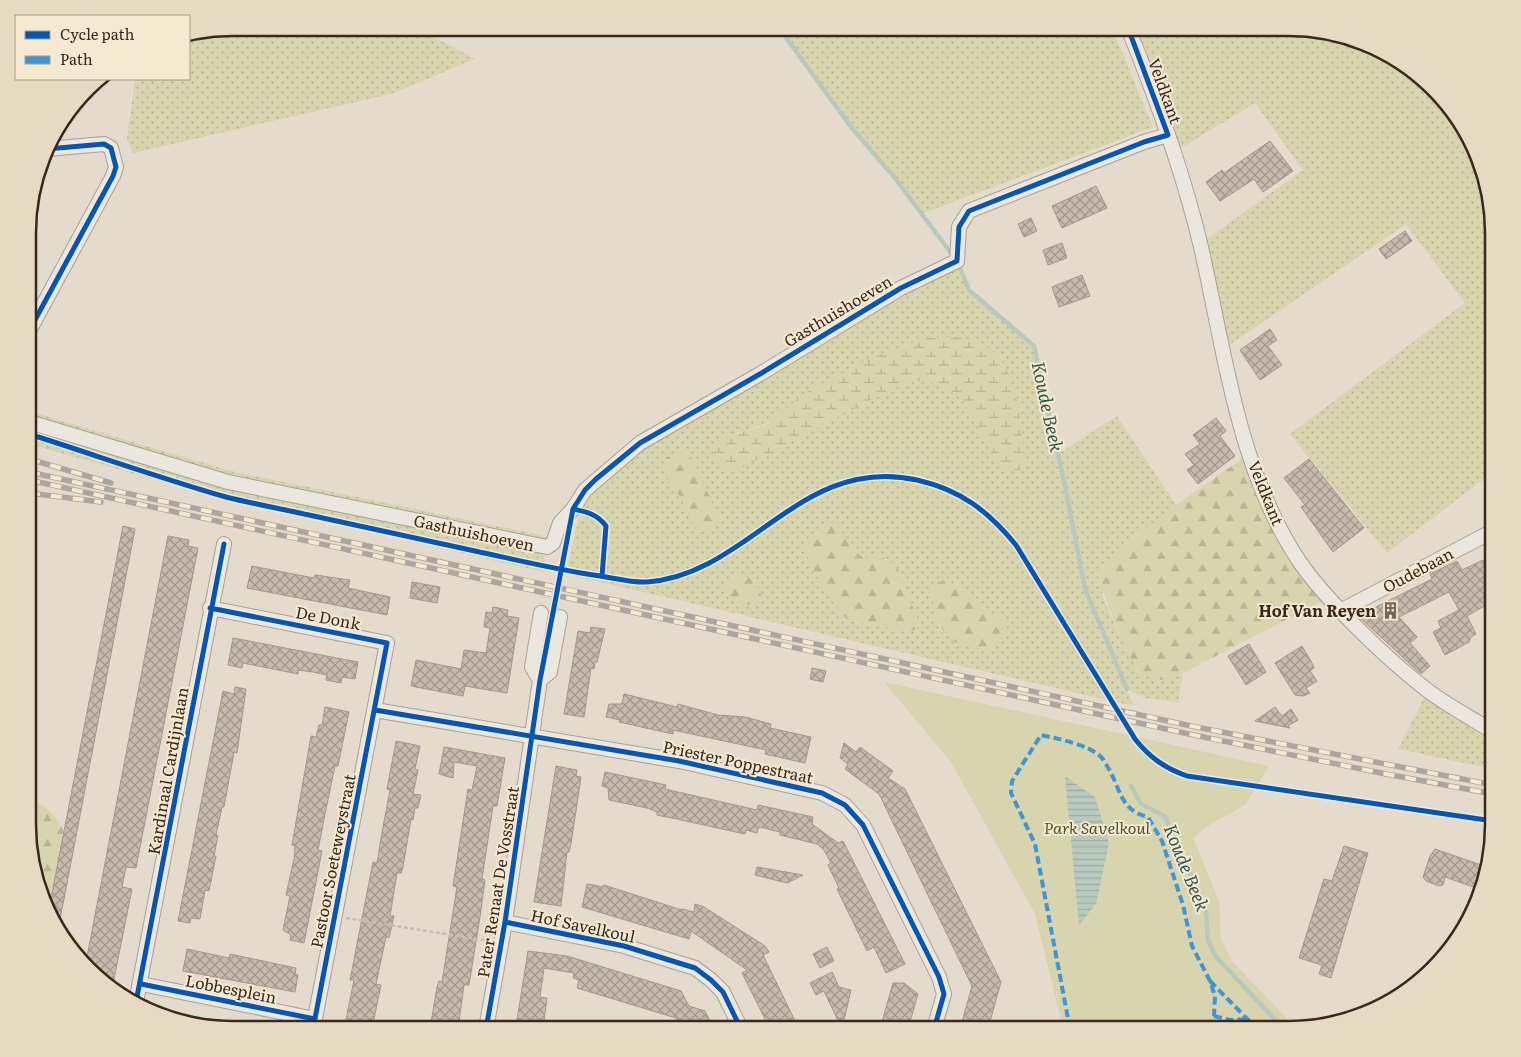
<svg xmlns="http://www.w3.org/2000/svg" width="1521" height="1057" font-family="Literata,serif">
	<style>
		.grass { fill: url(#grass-dots); fill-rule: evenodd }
		.forest { fill: url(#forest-firs) }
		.wetland { fill: url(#wetland-marsh) }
		.green { fill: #d7d4ae }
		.water { fill: url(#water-rules) }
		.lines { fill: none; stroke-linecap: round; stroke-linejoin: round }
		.stream { stroke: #b7cabd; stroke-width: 4.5 }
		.building { fill: url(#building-cross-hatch); stroke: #a4968b }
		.street-casing { stroke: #aaa095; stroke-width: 16 }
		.path { stroke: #c5beb5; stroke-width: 2.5; stroke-dasharray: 4 2.5; stroke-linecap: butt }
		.street { stroke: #ece7de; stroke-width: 14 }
		.rail-casing { stroke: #aca69e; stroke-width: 5.5 }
		.rail { stroke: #f6e9d1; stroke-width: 4; stroke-dasharray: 11; stroke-linecap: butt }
		.quiet { stroke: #3e96d5; stroke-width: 4; stroke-dasharray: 8 4; stroke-linecap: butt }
		.cycleway-casing { stroke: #f6e9d1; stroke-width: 8 }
		.cycleway { stroke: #0057b8; stroke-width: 5 }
		.labels { text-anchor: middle; stroke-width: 4; stroke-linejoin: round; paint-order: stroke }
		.street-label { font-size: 16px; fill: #39281d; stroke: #f6e9d1 }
		.poi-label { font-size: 16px; font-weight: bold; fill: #39281d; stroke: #f6e9d1; text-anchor: end }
		.park-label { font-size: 16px; font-style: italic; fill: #4d5623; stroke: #f6e9d1 }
		.water-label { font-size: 18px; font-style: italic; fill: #2c5952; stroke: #f6e9d1 }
		.rim { fill: none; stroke: #39281d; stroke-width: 2.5 }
	</style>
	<defs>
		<pattern id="grass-dots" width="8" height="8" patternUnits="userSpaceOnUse" patternTransform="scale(1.25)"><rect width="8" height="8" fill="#d7d4ae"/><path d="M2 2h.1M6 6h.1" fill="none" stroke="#b9b695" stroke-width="1.8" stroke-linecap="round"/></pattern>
		<pattern id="forest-firs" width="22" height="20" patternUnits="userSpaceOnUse" patternTransform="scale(1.25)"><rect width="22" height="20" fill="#d7d4ae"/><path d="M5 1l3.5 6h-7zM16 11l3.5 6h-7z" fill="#b9b695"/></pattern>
		<pattern id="wetland-marsh" width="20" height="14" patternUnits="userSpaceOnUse" patternTransform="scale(1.25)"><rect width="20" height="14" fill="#d7d4ae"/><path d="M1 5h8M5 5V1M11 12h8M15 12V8" fill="none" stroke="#b9b695"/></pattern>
		<pattern id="water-rules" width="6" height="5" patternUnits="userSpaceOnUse" patternTransform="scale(1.25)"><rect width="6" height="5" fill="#b7cabd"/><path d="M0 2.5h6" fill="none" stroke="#9eaea2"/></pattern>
		<pattern id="building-cross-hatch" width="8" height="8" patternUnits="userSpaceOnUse" patternTransform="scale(1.25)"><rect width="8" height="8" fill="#c8b9ad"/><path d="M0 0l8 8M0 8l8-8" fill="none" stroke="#a3968c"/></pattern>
	</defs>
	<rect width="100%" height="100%" fill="#e4dbcc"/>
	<!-- grass -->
	<path class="grass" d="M233 28H437L432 36 475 59 391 94 133 153 127 139 135 79H189V36Z
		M779 28H1112L1153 127 921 214 894 177 851 127Z
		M1127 28H1301L1354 39 1413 70 1472 142 1493 220V472L1387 553 1290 434 1465 303 1406 224 1222 350 1200 244 1303 170 1255 103 1173 153Z
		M957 261 969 290 1034 346 1058 456 1061 452 1117 416 1176 505 1108 558 1102 595 1122 641 1139 673 1162 680 1183 673 1178 702 1145 698 1127 689 1133 706 566 574 585 490 605 471ZM991 350 1006 471 990 450 962 398 937 383 915 381 892 389 737 469 723 468 731 435ZM834 522 857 553 864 558 879 556 908 632 848 620 838 611ZM954 584 990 613 1000 617 1006 625 1007 635H945L940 629 931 593Z
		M29 411 231 471 545 536 544 572 213 496 29 444Z
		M1428 690 1493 732V769L1398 749Z"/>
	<!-- forest -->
	<path class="forest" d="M683 448 690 455 719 517 720 520 703 532 695 529 681 498 666 476 665 459Z
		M1250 453 1281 530 1330 597 1183 673 1162 680 1139 673 1122 641 1096 572 1108 558 1176 505Z
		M834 522 857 553 864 558 879 556 896 564 919 623 917 629 908 632 848 620 838 611 808 560 806 547 816 530Z
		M737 575 753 579 761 594 759 602C747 608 734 603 725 594V589Z
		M944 580 954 584 990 613 1000 617 1006 625 1007 635 992 649C962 647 944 645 935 612 933 602 930 595 933 585Z
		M29 797C45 805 63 821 66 839 68 848 54 902 51 915L29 850Z"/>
	<!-- wetland -->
	<path class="wetland" d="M963 337C971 341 984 344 991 350 1020 373 1021 430 1025 464L1020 470 1006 471 990 450 962 398 937 383 915 381 892 389 737 470 723 468 713 454 715 445 731 435 767 425 803 394 871 358 925 338Z"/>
	<!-- green -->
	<path class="green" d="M884 682 1269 766 1245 805 1211 824 1193 838 1219 901 1221 939 1232 961 1296 1028 1059 1029 1061 1020 1035 914 951 762Z"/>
	<!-- water -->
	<path class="water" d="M1065 776 1095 797 1109 843 1096 904 1079 925Z"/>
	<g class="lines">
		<!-- stream -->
		<path class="stream" d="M779 28 851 127 894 177 954 257
			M958 263 969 290 1034 346 1065 486 1085 589 1127 689
			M1131 786 1141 804 1165 816 1200 896 1206 911 1208 941 1216 957 1284 1029"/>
	</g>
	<!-- building -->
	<path class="building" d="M1270 141 1293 171 1263 192 1254 179 1220 201 1206 182 1222 170 1224 173Z
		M1096 186 1107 208 1062 228 1052 206Z
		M1031 218 1037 231 1024 237 1018 224Z
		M1405 231 1412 241 1386 259 1379 249Z
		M1062 243 1067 258 1048 265 1043 250Z
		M1082 275 1090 296 1059 307 1052 287Z
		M1270 329 1277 340 1268 346 1282 365 1260 380 1240 350Z
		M1216 418 1226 431 1220 436 1235 456 1198 484 1187 470 1194 465 1185 454 1200 444 1193 435Z
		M1309 459 1364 528 1333 552 1301 507 1305 505 1284 478Z
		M123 526 135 529 58 930 49 909Z
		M168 536 189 540 188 546 198 548 136 868 126 867 122 887 132 889 113 984 104 982 86 962Z
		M1483 560 1493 579V601L1467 616 1476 634 1471 637 1469 642 1445 655 1433 632 1441 628 1438 621 1459 610 1449 592 1399 617 1417 637 1410 643 1430 666 1421 674 1358 616 1432 579 1430 574 1457 561 1462 570Z
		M252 566 314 578 315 575 350 580 348 588 390 597 387 615 247 588Z
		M412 582 440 587 437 603 410 598Z
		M493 607 508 610 507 616 519 618 507 693 465 686 463 696 411 686 416 660 461 669 464 650 486 653 490 628 484 627 486 612 492 613Z
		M591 627 605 629 597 662H595L594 669 591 668 584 717 564 714 578 631 590 633Z
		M233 638 358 662 355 679 342 677 341 683 326 680 327 675 313 672 298 670V674L243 663 242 668 228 665Z
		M1249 644 1266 672 1246 685 1228 656Z
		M1302 646 1311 661 1314 668 1310 671 1317 681 1306 688 1310 693 1303 696 1295 695 1275 663Z
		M812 668 826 671 823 682 810 679Z
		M235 687 246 689 237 753 234 752 224 807H222L216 835 218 836 214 856H216L209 891 205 890 200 919 191 918 190 923 178 921 223 691 234 694Z
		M624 694 677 707 678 704 718 715 745 717 771 724 770 728 811 737 805 763 765 754 766 750 673 730V734L619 722 620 720 606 717 609 704H622Z
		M325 707 349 712 338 766H335L325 814 318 850 322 851 304 943 290 940 291 935 283 930 290 896 286 895 294 859 295 846 292 845 311 736 316 737 319 725H322Z
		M1275 707 1282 716 1291 709 1298 720 1288 726 1290 728 1255 721Z
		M396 741 420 746 415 769 418 770 413 794 421 795 418 808H415L413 820 411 819 403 867 401 873H397L390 916H394L389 938 386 937 376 984 381 985 372 1029H344L354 980H350L373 862 377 863 381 838 390 790 387 789Z
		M844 743 856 752 860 747 893 771 888 778 905 789 913 805 1001 982 988 1029H960L972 986 879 794 845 769 848 764 840 758Z
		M444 747 505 758 497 806H493L482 879 485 880 480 917 469 985H464L458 1029H430L437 987 439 981 442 982 450 931 457 887 453 886 468 789 472 790 477 766 454 762 453 778 439 774Z
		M556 766 577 770 576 776 581 777 571 844 569 852H567L561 906 534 902Z
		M605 772 666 785 665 789 757 810 758 805 813 817 812 824 838 843 843 841 905 964 886 973 874 947 867 951 837 889 839 888 828 865 831 863 824 850 817 844 780 835V832L759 827 757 833 746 830 745 834 672 818 657 815V812L647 808 609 800 608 788 602 786Z
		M1344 846 1368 853 1331 978 1319 974 1322 965 1299 958 1324 879 1332 881Z
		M1435 849 1487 867 1484 883 1479 889 1445 877 1443 885 1439 886 1426 881 1423 877 1430 856Z
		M757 867 803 875 787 883 755 875Z
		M587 884 603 887 604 885 682 910V909L694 912 695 904 704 907 765 946 769 952 763 955 799 1029H770L742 973 747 970 691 931 689 939 582 907Z
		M827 947 834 961 820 968 813 954Z
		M187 949 229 958 230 954 296 968 295 974 298 975 295 992 183 971Z
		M528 951 567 956 681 991 689 1006 705 1011 714 1029H677V1019H679L577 988 579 980 573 978 574 973 544 968 540 997 547 998 543 1029H528L529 1022 517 1020Z
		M832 972 839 987 851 990 842 1029 824 991 816 995 810 983Z
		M893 983H904L918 994 908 1029H880Z"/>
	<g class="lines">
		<defs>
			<path id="street" d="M1128 28C1156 97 1184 175 1201 247 1225 353 1238 469 1299 561 1328 603 1387 659 1427 690 1448 706 1472 718 1493 732
				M29 331 113 176 116 167 111 148 104 144 47 149
				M29 422 228 482 547 547 553 543 560 523 573 509 585 490 640 443 760 374 901 288 957 261 959 227 969 211 1144 142 1168 135
				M210 608 387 643 313 1029
				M1342 610 1493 531
				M540 680 550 672 560 617
				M375 710 679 761 822 793 845 805 863 825 939 977 944 994 934 1029
				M505 922 624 946 695 968 711 980 723 992 741 1029
				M141 984 315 1019
				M136 1002 224 544
				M486 1029 505 922 540 680 532 667 541 613"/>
		</defs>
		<!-- street casing -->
		<use href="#street" class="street-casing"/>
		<!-- path -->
		<path class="path" d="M346 918 489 941"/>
		<!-- street -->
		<use href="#street" class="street"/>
		<defs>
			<path id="rail" d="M29 459 111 483
				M29 472 1191 726 1493 785
				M29 480 1189 734 1386 774 1493 794
				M29 493 101 502"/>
		</defs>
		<!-- rail casing -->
		<use href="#rail" class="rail-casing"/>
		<!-- rail -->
		<use href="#rail" class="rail"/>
		<!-- quiet -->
		<path class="quiet" d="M1210 981 1257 1029
			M1214 1016 1230 1020 1248 1019
			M1070 1029 1035 844 1011 793 1012 781 1041 735C1058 739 1087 744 1100 756 1103 758 1105 763 1107 766 1121 788 1119 810 1148 817L1162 841 1183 905 1192 946 1210 981 1215 996 1214 1016 1208 1029"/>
		<defs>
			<path id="cycleway" d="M29 331 113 176 116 167 111 148 104 144 47 149
				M29 434C95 455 160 478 226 497 254 504 282 509 309 515 365 527 420 539 475 551 517 560 558 570 600 576 615 578 631 583 647 582 749 575 801 454 917 480 961 490 988 511 1016 545L1135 739C1150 758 1165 768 1187 776L1493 821
				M573 509C587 512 597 514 606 526L602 576
				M210 608 387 643 313 1029
				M375 710 679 761 822 793 845 805 863 825 939 977 944 994 934 1029
				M505 922 624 946 695 968 711 980 723 992 741 1029
				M141 984 315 1019
				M136 1002 224 544
				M486 1029 505 922 540 680 573 509 585 490 596 479 640 443 760 374 901 288 957 261 959 227 969 211 1144 142 1168 135 1128 28"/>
		</defs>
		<!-- cycleway casing -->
		<use href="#cycleway" class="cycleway-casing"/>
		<!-- cycleway -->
		<use href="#cycleway" class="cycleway"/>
	</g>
	<!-- icons -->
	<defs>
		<symbol id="building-bare" viewBox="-9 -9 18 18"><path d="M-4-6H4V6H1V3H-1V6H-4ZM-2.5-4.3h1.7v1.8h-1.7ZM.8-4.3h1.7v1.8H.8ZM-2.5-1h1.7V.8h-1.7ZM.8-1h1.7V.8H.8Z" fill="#75675a" stroke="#f6e9d1" stroke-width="2.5" paint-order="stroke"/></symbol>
	</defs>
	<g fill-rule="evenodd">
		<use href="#building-bare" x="1378" y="598" width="25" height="25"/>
	</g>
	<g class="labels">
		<!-- street labels -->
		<g class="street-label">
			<text transform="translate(1165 91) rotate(70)" y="6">Veldkant</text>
			<text transform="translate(838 311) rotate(-31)" y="6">Gasthuishoeven</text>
			<text transform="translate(1266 493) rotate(68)" y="6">Veldkant</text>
			<text transform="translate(474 533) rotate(12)" y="6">Gasthuishoeven</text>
			<text transform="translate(1418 570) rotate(-28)" y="6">Oudebaan</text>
			<text transform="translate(328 618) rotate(11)" y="6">De Donk</text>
			<text transform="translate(738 762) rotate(12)" y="6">Priester Poppestraat</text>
			<text transform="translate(168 771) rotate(-80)" y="6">Kardinaal Cardijnlaan</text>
			<text transform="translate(333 861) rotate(-79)" y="6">Pastoor Soeteweystraat</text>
			<text transform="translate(498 882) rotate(-81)" y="6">Pater Renaat De Vosstraat</text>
			<text transform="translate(583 926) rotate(12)" y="6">Hof Savelkoul</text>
			<text transform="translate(231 989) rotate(11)" y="6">Lobbesplein</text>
		</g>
		<!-- poi labels -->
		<g class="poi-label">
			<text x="1376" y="617">Hof Van Reyen</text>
		</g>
		<!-- park labels -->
		<g class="park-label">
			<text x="1097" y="834">Park Savelkoul</text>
		</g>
		<!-- water labels -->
		<g class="water-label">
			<text transform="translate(1047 407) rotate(78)" y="6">Koude Beek</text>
			<text transform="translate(1186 868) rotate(68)" y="6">Koude Beek</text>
		</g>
	</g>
	<!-- crop -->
	<path d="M0 0H1521V1057H0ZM233 36H1288A197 197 0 0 1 1485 233V824A197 197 0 0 1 1288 1021H233A197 197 0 0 1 36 824V233A197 197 0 0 1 233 36Z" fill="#e7dac3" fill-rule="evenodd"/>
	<path class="rim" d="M233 36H1288A197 197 0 0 1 1485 233V824A197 197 0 0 1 1288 1021H233A197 197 0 0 1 36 824V233A197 197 0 0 1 233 36Z"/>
	<!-- legend -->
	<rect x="15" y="15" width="175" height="65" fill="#f6e9d1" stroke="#aa9c89"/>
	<rect x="25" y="31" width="25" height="8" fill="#0057b8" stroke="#aa9c89"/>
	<text x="60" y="40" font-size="15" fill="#39281d">Cycle path</text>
	<rect x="25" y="56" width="25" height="8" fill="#3e96d5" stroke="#aa9c89"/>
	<text x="60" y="65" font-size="15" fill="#39281d">Path</text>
</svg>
